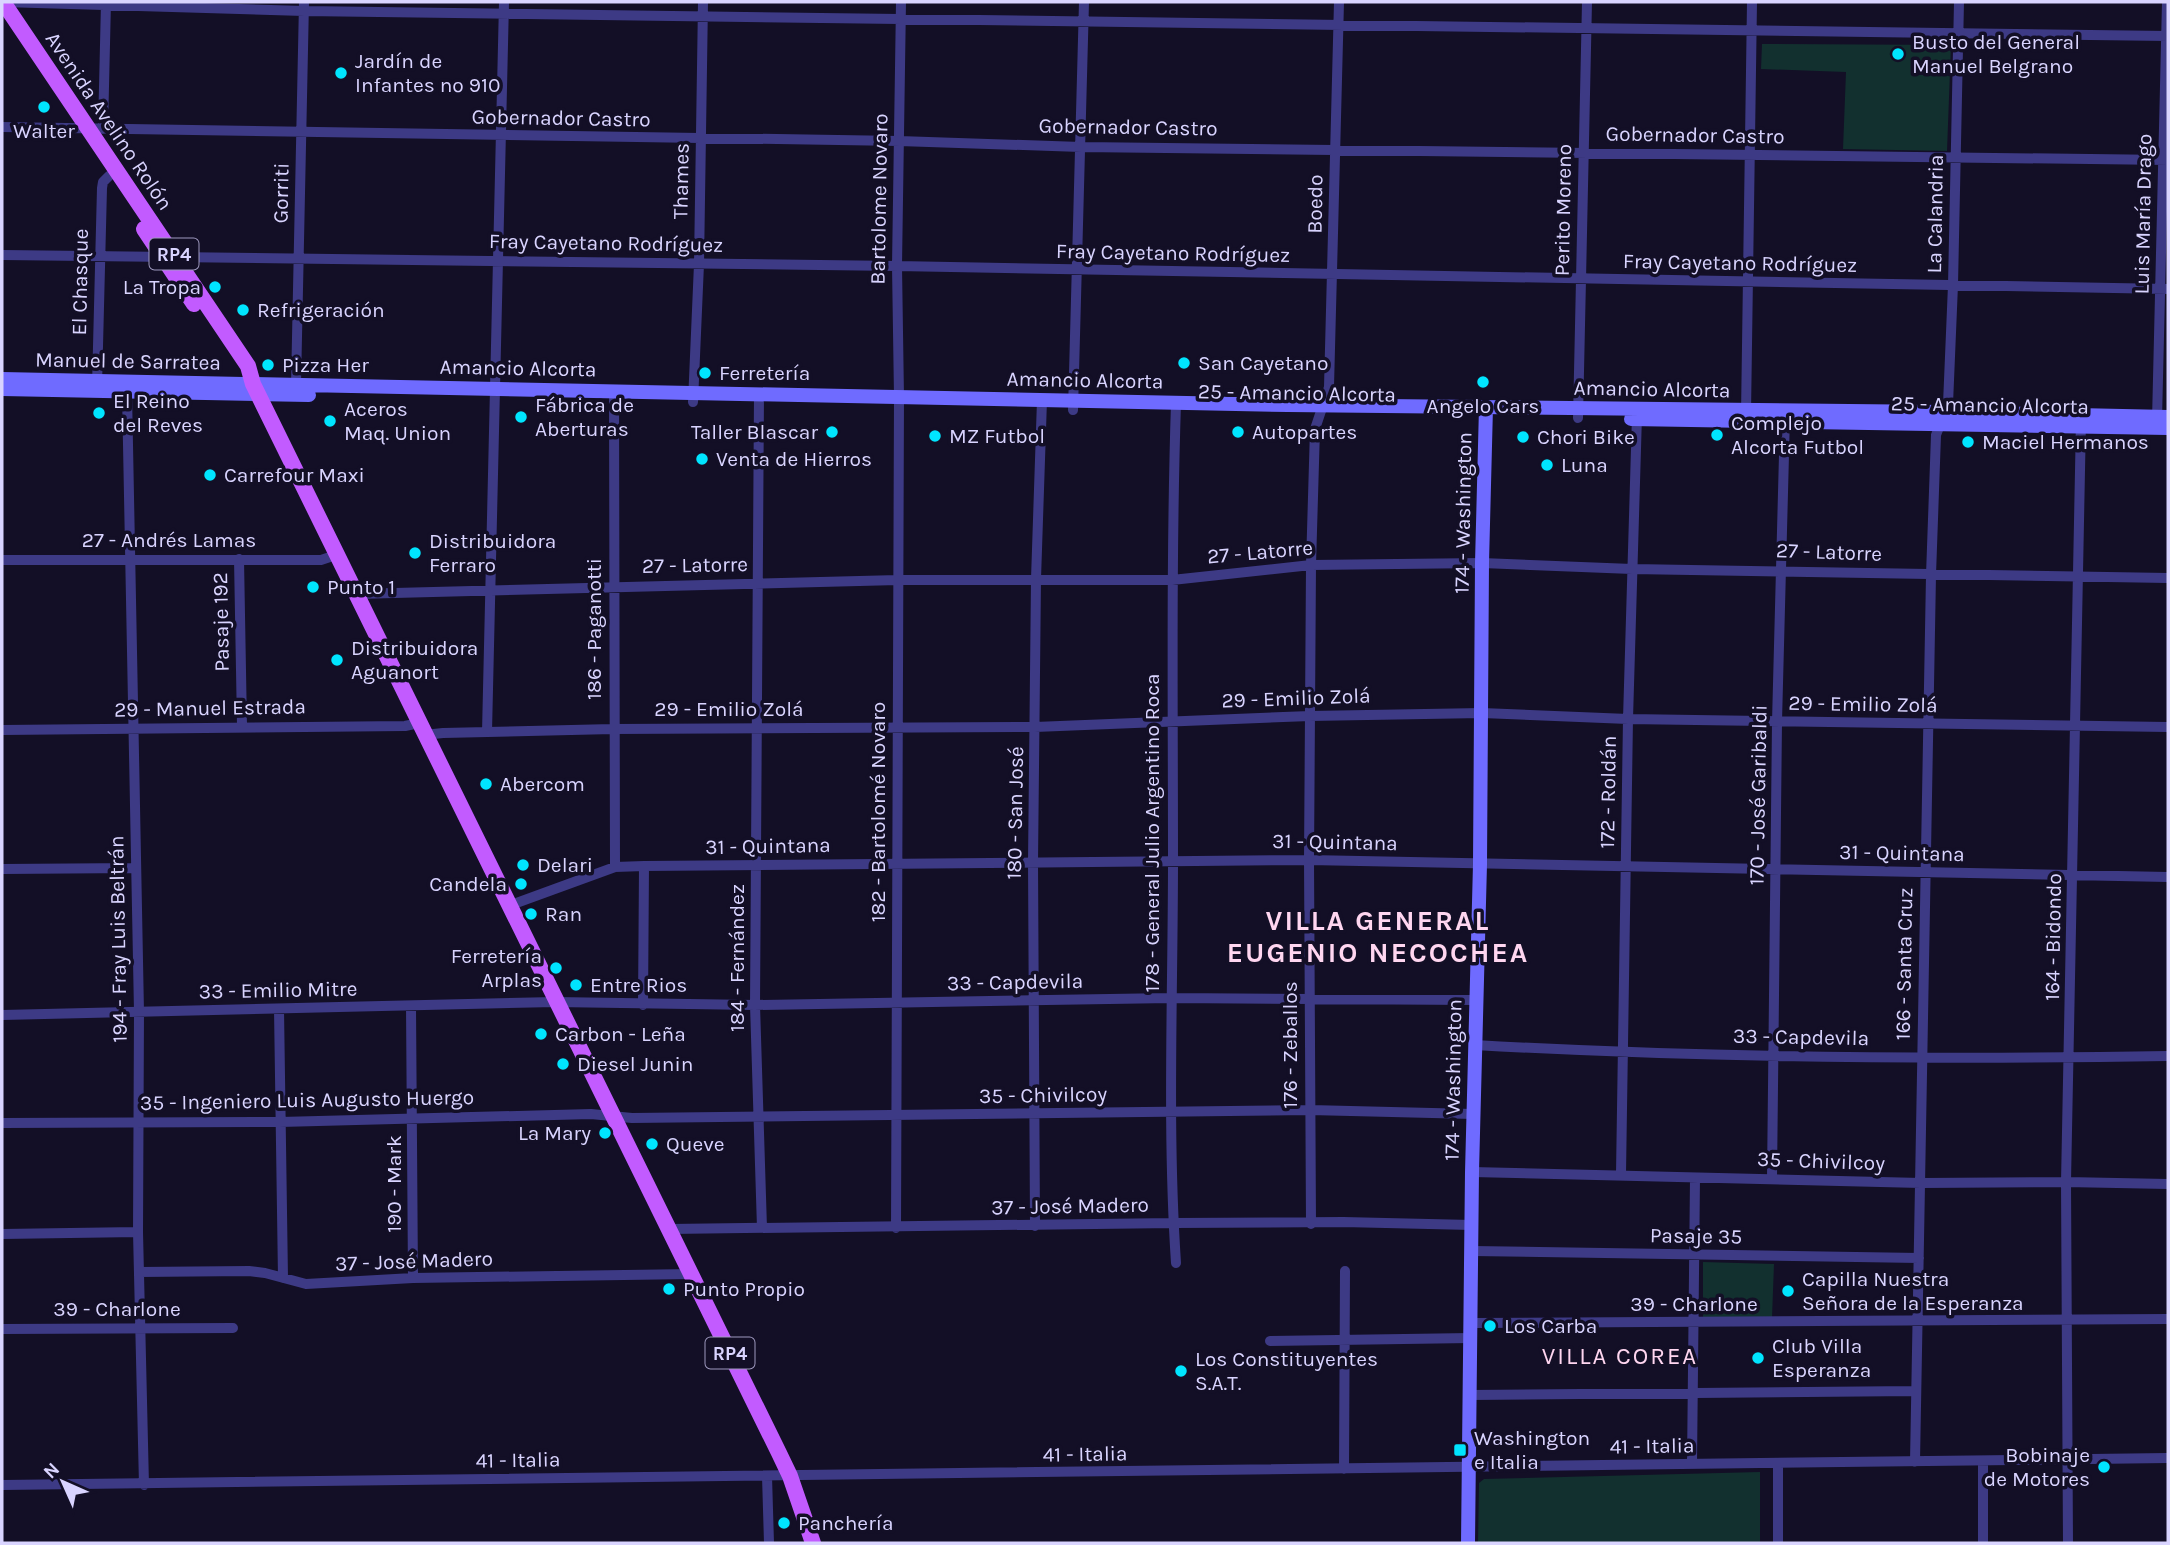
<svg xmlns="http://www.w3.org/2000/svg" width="2170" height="1545" font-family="Karla,sans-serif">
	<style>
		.green { fill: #12302f }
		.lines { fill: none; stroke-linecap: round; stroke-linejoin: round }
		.street { stroke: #3d3a85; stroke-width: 10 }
		.secondary { stroke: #6f6bff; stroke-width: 14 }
		.primary { stroke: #c25bff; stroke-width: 16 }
		.poi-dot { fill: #00e5ff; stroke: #130f26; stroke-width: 2.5 }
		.labels { text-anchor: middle; stroke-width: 7; stroke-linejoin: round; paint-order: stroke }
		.shield { fill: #130f26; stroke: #9e99be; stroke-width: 2 }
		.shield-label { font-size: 19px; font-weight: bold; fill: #d9d4ff }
		.poi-label { font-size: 21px; fill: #d9d4ff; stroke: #130f26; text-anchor: start }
		.street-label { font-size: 21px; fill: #d9d4ff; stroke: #130f26 }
		.quarter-label { font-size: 24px; letter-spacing: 2px; fill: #ffd6f0; stroke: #130f26 }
		.district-label { font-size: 28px; font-weight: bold; letter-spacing: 2px; fill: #ffd6f0; stroke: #130f26 }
	</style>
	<rect width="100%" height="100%" fill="#130f26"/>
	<!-- green -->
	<path class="green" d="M1762 44 1951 45 1947 151 1843 149 1846 72 1761 69Z
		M1703 1262 1774 1264 1772 1318 1703 1317Z
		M1760 1472V1543H1478L1479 1483 1484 1479Z"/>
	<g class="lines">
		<!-- street -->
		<path class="street" d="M3 2 304 11 2168 36
			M2 127 899 141 1081 147 2168 160
			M103 129 106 2
			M2 255 897 266 2168 289
			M296 385 304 2
			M97 386 102 188 103 182 109 176
			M614 391 615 867
			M127 393 139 1012 138 1232 144 1485
			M759 394 755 1005 762 1228
			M693 402 699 264 703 2
			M1073 410 1084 2
			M1746 414 1752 2
			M1578 418 1587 2
			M2157 420 2167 2
			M239 559 242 726
			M2 560H321L336 555
			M356 594 898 580H1172L1311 565 1482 563 1632 569 2168 578
			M2 730 405 726 419 723
			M487 732 504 2
			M424 735 443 733 613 729 1035 727 1310 716 1482 713 1628 719 2168 727
			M2 869 136 868
			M508 906 615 867 644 866 1309 860 2168 877
			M643 1005 644 866
			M411 1006 413 1278
			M279 1009 283 1278
			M2 1015 555 1002 755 1005 1171 998 1475 1000
			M1475 1045C1706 1058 1937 1060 2168 1056
			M2 1123 280 1122 591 1114 632 1118 1310 1110 1473 1114
			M1472 1172 1921 1183 2066 1182 2168 1184
			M1621 1174 1628 719 1637 415
			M1772 1178 1777 722 1785 416
			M1311 1224 1309 860 1311 565 1315 429 1329 387 1339 2
			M1035 1226 1033 862 1036 579 1042 400
			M896 1228 899 397 897 266 901 2
			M669 1229 1174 1223 1343 1222 1472 1225
			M2 1234 138 1232
			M1472 1251 1919 1258
			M1176 1263C1167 1128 1173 994 1173 859 1173 707 1171 555 1176 403
			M139 1272 249 1271 265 1273 306 1284 413 1278 691 1274
			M1471 1323 2168 1319
			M2 1329 233 1328
			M1270 1341 1471 1338
			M1470 1395 1916 1391
			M1915 1462 1931 575 1936 435 1948 404 1953 285 1959 2
			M1778 1463V1543
			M1692 1464 1695 1178
			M1344 1469 1345 1271
			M767 1476 769 1543
			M2 1485 2168 1458
			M1983 1543V1461
			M2068 1543 2066 1182 2081 420"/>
		<!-- secondary -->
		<path class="secondary" d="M2 379 1288 405 1944 412 2168 417
			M2 389 309 395
			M1631 419 2168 428
			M1468 1543 1472 1172 1480 864 1482 563 1486 407"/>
		<!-- primary -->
		<path class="primary" d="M3 2 248 366 253 384 779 1453 790 1476 813 1543
			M144 229 194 304"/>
	</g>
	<!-- markers -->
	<g class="poi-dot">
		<circle cx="1898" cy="54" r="7"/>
		<circle cx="341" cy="73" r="7"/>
		<circle cx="44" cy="107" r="7"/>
		<circle cx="215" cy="287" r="7"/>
		<circle cx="243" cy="310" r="7"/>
		<circle cx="1184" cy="363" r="7"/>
		<circle cx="268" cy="365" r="7"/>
		<circle cx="705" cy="373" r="7"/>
		<circle cx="1483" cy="382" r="7"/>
		<circle cx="99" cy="413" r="7"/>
		<circle cx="521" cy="417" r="7"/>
		<circle cx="330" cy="421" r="7"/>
		<circle cx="832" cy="432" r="7"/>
		<circle cx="1238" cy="432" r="7"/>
		<circle cx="1717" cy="435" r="7"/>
		<circle cx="935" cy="436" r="7"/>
		<circle cx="1523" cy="437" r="7"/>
		<circle cx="1968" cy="442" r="7"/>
		<circle cx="702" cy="459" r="7"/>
		<circle cx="1547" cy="465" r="7"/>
		<circle cx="210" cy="475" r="7"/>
		<circle cx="415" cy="553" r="7"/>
		<circle cx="313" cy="587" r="7"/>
		<circle cx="337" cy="660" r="7"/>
		<circle cx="486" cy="784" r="7"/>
		<circle cx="523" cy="865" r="7"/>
		<circle cx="521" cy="884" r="7"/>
		<circle cx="531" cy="914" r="7"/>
		<circle cx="556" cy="968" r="7"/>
		<circle cx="576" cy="985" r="7"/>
		<circle cx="541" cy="1034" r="7"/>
		<circle cx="563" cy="1064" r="7"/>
		<circle cx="605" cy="1133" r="7"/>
		<circle cx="652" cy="1144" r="7"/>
		<circle cx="669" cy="1289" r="7"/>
		<circle cx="1788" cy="1291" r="7"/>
		<circle cx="1490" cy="1326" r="7"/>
		<circle cx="1758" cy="1358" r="7"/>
		<circle cx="1181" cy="1371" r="7"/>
		<rect x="1453" y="1443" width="14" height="14" rx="3.5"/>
		<circle cx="2104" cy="1467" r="7"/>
		<circle cx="784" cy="1523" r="7"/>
	</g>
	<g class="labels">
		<!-- shield labels -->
		<g class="shield">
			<rect x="149.5" y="238.5" width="49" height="31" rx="5"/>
			<rect x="705.5" y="1337.5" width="49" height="31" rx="5"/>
		</g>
		<g class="shield-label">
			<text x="174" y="261">RP4</text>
			<text x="730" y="1360">RP4</text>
		</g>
		<!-- poi labels -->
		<g class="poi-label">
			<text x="1912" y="49">Busto del General<tspan x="1912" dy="24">Manuel Belgrano</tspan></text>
			<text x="355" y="68">Jardín de<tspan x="355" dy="24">Infantes nº 910</tspan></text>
			<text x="44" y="138" text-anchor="middle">Walter</text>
			<text x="201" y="294" text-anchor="end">La Tropa</text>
			<text x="257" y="317">Refrigeración</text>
			<text x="1198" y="370">San Cayetano</text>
			<text x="282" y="372">Pizza Her</text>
			<text x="719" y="380">Ferretería</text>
			<text x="113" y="408">El Reino<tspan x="113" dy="24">del Reves</tspan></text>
			<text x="535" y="412">Fábrica de<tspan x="535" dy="24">Aberturas</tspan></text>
			<text x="1483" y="413" text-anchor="middle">Angelo Cars</text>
			<text x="344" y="416">Aceros<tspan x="344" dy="24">Maq. Union</tspan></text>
			<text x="1731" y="430">Complejo<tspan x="1731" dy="24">Alcorta Futbol</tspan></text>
			<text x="818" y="439" text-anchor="end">Taller Blascar</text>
			<text x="1252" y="439">Autopartes</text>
			<text x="949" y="443">MZ Futbol</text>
			<text x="1537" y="444">Chori Bike</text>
			<text x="1982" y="449">Maciel Hermanos</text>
			<text x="716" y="466">Venta de Hierros</text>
			<text x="1561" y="472">Luna</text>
			<text x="224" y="482">Carrefour Maxi</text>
			<text x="429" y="548">Distribuidora<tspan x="429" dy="24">Ferraro</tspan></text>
			<text x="327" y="594">Punto 1</text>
			<text x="351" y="655">Distribuidora<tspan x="351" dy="24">Aguanort</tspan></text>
			<text x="500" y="791">Abercom</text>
			<text x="537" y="872">Delari</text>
			<text x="507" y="891" text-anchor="end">Candela</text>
			<text x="545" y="921">Ran</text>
			<text x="542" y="963" text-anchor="end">Ferretería<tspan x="542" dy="24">Arplas</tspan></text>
			<text x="590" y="992">Entre Rios</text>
			<text x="555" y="1041">Carbon - Leña</text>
			<text x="577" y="1071">Diesel Junin</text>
			<text x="591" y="1140" text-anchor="end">La Mary</text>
			<text x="666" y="1151">Queve</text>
			<text x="1802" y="1286">Capilla Nuestra<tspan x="1802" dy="24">Señora de la Esperanza</tspan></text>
			<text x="683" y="1296">Punto Propio</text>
			<text x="1504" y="1333">Los Carba</text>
			<text x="1772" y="1353">Club Villa<tspan x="1772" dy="24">Esperanza</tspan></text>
			<text x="1195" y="1366">Los Constituyentes<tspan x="1195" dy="24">S.A.T.</tspan></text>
			<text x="1474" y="1445">Washington<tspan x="1474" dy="24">e Italia</tspan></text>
			<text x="2090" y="1462" text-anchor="end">Bobinaje<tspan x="2090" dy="24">de Motores</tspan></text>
			<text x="798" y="1530">Panchería</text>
		</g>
		<!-- street labels -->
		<g class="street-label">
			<text transform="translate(561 118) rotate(1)" y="7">Gobernador Castro</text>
			<text transform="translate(109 121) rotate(56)" y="7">Avenida Avelino Rolón</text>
			<text transform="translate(1128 127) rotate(1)" y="7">Gobernador Castro</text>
			<text transform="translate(1695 135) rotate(1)" y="7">Gobernador Castro</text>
			<text transform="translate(681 181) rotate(-89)" y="7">Thames</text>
			<text transform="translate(281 193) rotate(-89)" y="7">Gorriti</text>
			<text transform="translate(879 199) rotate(-89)" y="7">Bartolome Novaro</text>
			<text transform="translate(1315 204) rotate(-89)" y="7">Boedo</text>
			<text transform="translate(1563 210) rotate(-89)" y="7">Perito Moreno</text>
			<text transform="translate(1935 214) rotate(-89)" y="7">La Calandria</text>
			<text transform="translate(2143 214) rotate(-89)" y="7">Luis María Drago</text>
			<text transform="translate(606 243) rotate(1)" y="7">Fray Cayetano Rodríguez</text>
			<text transform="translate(1173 253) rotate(1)" y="7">Fray Cayetano Rodríguez</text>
			<text transform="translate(1740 263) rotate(1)" y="7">Fray Cayetano Rodríguez</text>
			<text transform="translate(80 282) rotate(-89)" y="7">El Chasque</text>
			<text transform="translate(128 361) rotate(1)" y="7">Manuel de Sarratea</text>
			<text transform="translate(518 368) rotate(1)" y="7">Amancio Alcorta</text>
			<text transform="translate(1085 380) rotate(1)" y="7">Amancio Alcorta</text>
			<text transform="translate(1652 389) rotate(1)" y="7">Amancio Alcorta</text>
			<text transform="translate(1297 393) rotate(1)" y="7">25 - Amancio Alcorta</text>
			<text transform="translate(1990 405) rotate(1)" y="7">25 - Amancio Alcorta</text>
			<text transform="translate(1463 513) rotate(-89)" y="7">174 - Washington</text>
			<text x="169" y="547">27 - Andrés Lamas</text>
			<text transform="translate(1260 552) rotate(-5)" y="7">27 - Latorre</text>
			<text transform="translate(1829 552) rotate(2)" y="7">27 - Latorre</text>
			<text transform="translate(695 565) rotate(-1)" y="7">27 - Latorre</text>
			<text transform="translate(221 622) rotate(-91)" y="7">Pasaje 192</text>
			<text transform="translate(594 629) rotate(-90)" y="7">186 - Paganotti</text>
			<text transform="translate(1296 698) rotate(-2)" y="7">29 - Emilio Zolá</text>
			<text transform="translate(1863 704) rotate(1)" y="7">29 - Emilio Zolá</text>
			<text transform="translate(210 708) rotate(-1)" y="7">29 - Manuel Estrada</text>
			<text x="729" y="716">29 - Emilio Zolá</text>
			<text transform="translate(1608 792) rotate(-89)" y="7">172 - Roldán</text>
			<text transform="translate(1758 795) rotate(-89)" y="7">170 - José Garibaldi</text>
			<text transform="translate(878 812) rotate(-90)" y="7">182 - Bartolomé Novaro</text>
			<text transform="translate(1015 813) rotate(-89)" y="7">180 - San José</text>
			<text transform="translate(1152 833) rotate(-90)" y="7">178 - General Julio Argentino Roca</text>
			<text transform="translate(1335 842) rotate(1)" y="7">31 - Quintana</text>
			<text transform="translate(768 846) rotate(-1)" y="7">31 - Quintana</text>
			<text transform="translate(1902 853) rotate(1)" y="7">31 - Quintana</text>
			<text transform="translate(2053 937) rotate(-89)" y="7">164 - Bidondo</text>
			<text transform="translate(118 939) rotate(-91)" y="7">194 - Fray Luis Beltrán</text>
			<text transform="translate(737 958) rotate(-90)" y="7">184 - Fernández</text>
			<text transform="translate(1904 964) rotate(-89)" y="7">166 - Santa Cruz</text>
			<text transform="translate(1015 982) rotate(-1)" y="7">33 - Capdevila</text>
			<text transform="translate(278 990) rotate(-1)" y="7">33 - Emilio Mitre</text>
			<text transform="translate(1801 1037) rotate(1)" y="7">33 - Capdevila</text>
			<text transform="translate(1290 1045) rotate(-90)" y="7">176 - Zeballos</text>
			<text transform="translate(1453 1080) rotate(-89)" y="7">174 - Washington</text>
			<text transform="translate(1043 1095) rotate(-1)" y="7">35 - Chivilcoy</text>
			<text transform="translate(307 1100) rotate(-1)" y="7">35 - Ingeniero Luis Augusto Huergo</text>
			<text transform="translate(1821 1161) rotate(2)" y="7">35 - Chivilcoy</text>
			<text transform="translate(394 1184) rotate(-90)" y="7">190 - Mark</text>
			<text transform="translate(1070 1206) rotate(-1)" y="7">37 - José Madero</text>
			<text transform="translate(1696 1236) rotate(1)" y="7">Pasaje 35</text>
			<text transform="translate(414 1261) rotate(-2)" y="7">37 - José Madero</text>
			<text x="1694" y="1311">39 - Charlone</text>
			<text x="117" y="1316">39 - Charlone</text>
			<text transform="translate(1652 1446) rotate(-1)" y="7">41 - Italia</text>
			<text transform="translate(1085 1454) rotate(-1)" y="7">41 - Italia</text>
			<text transform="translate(518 1460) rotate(-1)" y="7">41 - Italia</text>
		</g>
		<!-- quarter labels -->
		<g class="quarter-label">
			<text x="1620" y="1364">VILLA COREA</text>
		</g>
		<!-- district labels -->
		<g class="district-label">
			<text x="1378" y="930">VILLA GENERAL<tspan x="1378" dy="32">EUGENIO NECOCHEA</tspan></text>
		</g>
	</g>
	<!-- border -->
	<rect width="2170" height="1545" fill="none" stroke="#d9d4ff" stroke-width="7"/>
	<!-- north arrow -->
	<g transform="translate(63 1482) rotate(315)" stroke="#130f26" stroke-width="5" paint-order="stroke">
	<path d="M0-5L12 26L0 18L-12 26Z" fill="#d9d4ff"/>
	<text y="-10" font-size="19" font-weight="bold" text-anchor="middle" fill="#d9d4ff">N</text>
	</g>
</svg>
